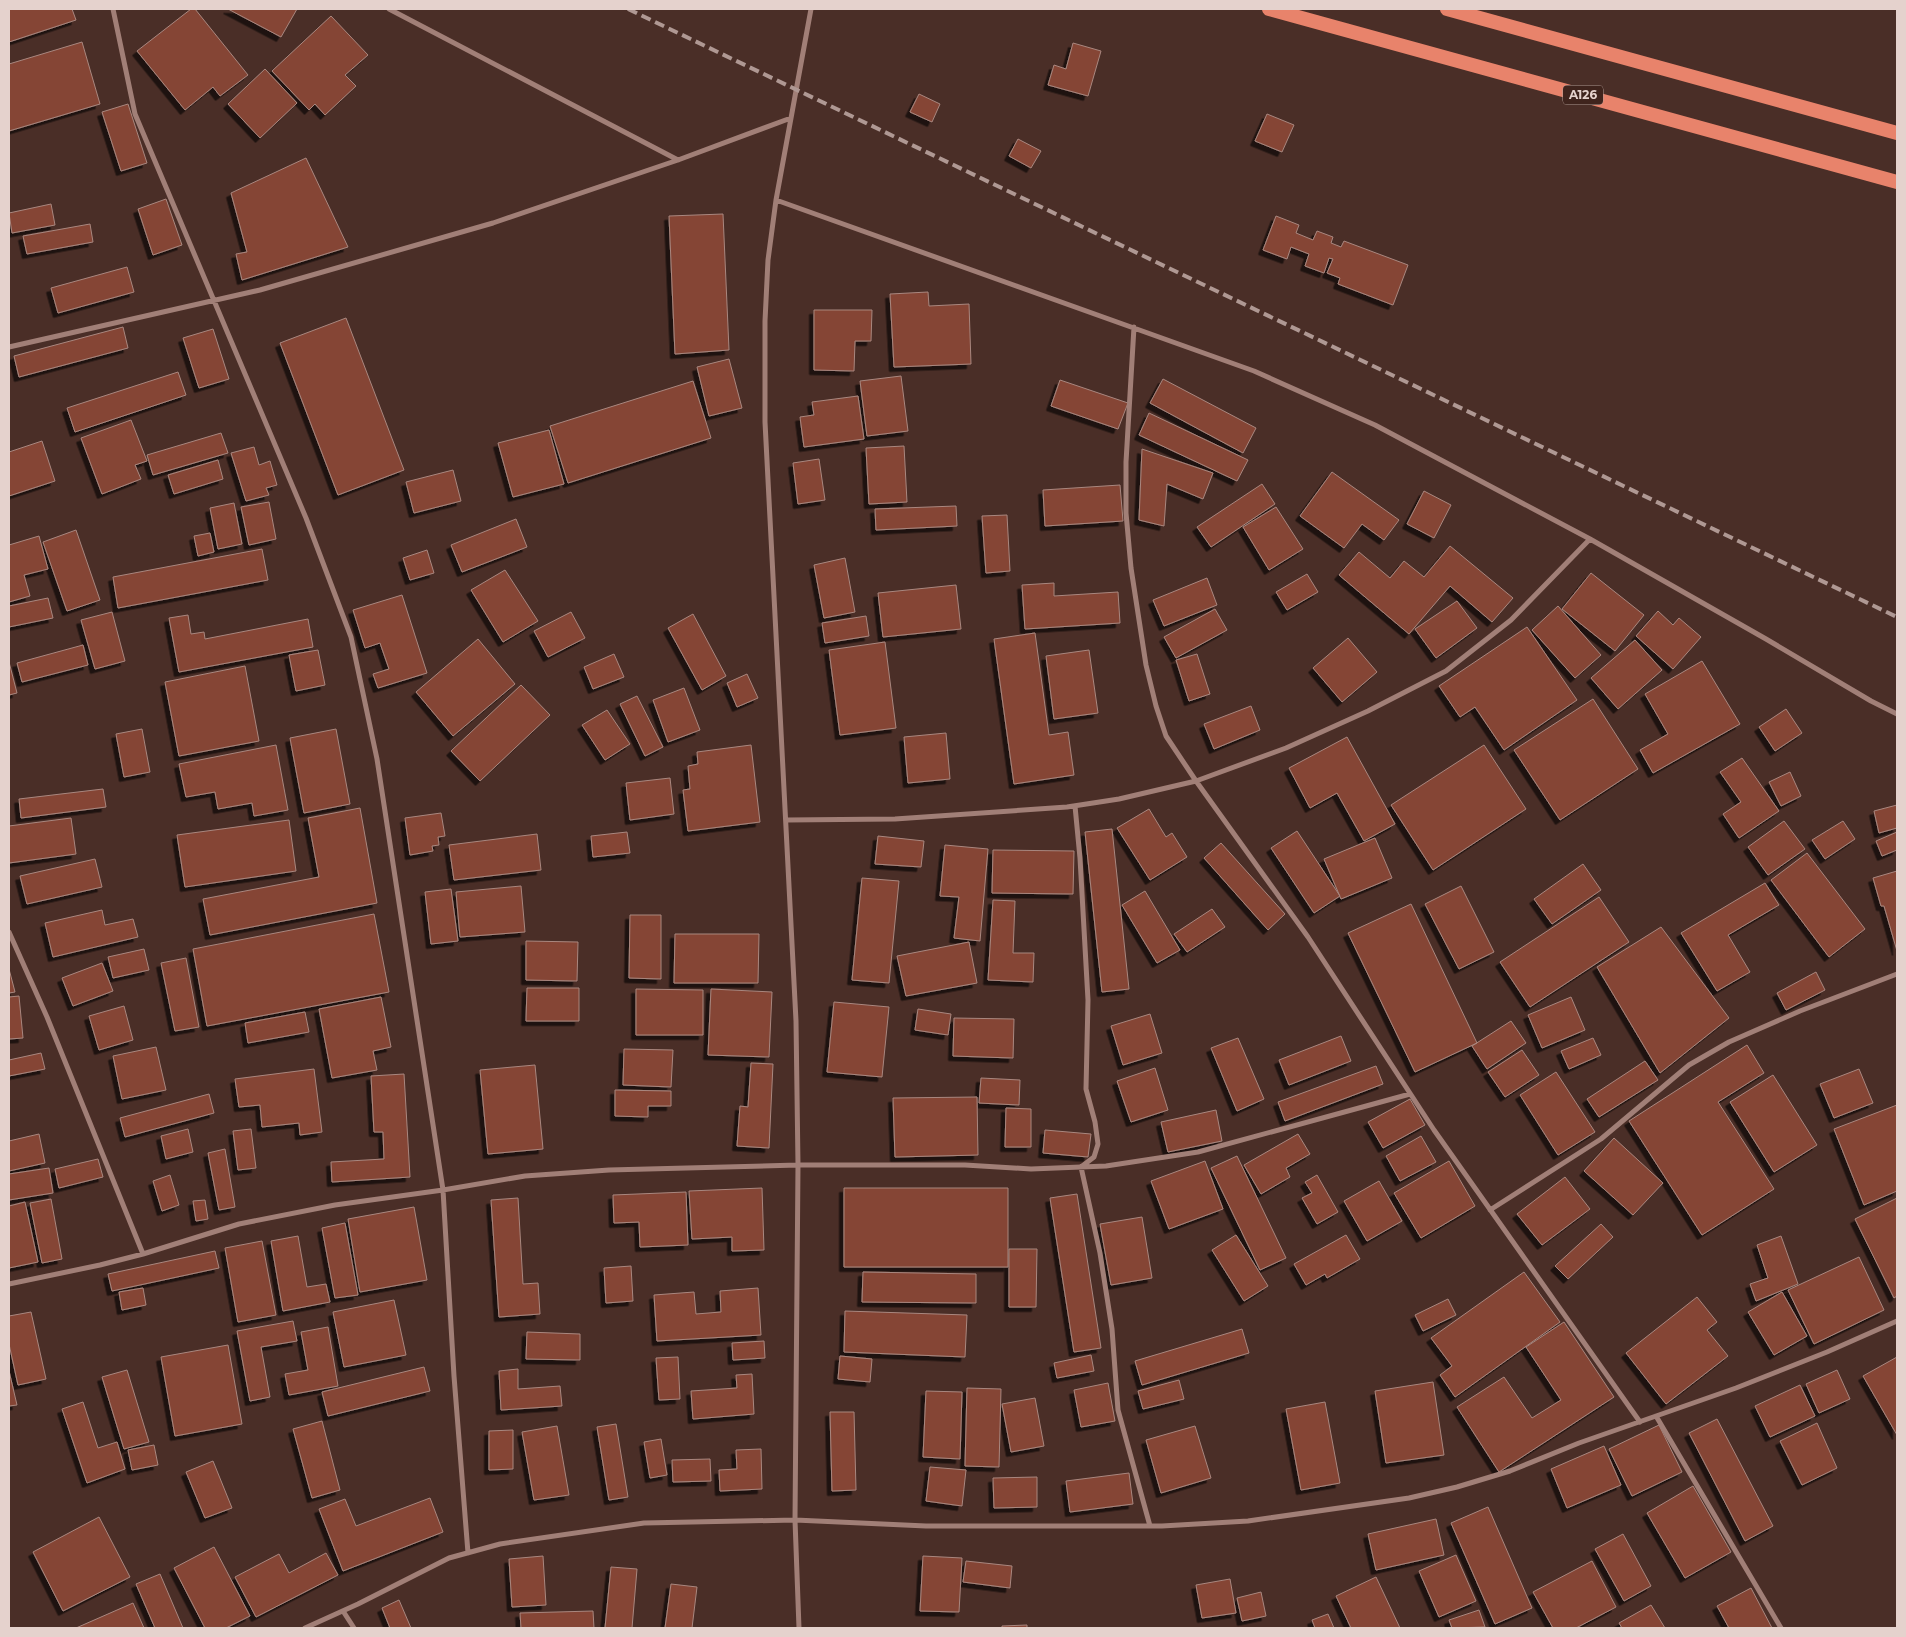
<svg xmlns="http://www.w3.org/2000/svg" width="1906" height="1637" font-family="Montserrat,sans-serif">
	<style>
		.building { fill: #854535; stroke: #a9877f; filter: url(#shadow) }
		.lines { fill: none; stroke-linecap: round; stroke-linejoin: round }
		.minor { stroke: #a17f77; stroke-width: 5 }
		.trunk { stroke: #e8836b; stroke-width: 14 }
		.rail { stroke: #af9893; stroke-width: 4; stroke-dasharray: 10 5; stroke-linecap: butt }
		.labels { text-anchor: middle; stroke-width: 4; stroke-linejoin: round; paint-order: stroke }
		.shield { fill: #3f241d; stroke: #b39e98; stroke-width: 1 }
		.shield-label { font-size: 12px; font-weight: bold; fill: #e5d2cd }
	</style>
	<defs>
		<filter id="shadow"><feDropShadow dx="-4.5" dy="4.5" stdDeviation="0" flood-color="#0009"/></filter>
	</defs>
	<rect width="100%" height="100%" fill="#4a2e27"/>
	<!-- building -->
	<path class="building" d="M9 9H72L76 20 9 42Z
		M191 9H195L248 75 220 96 213 87 185 110 137 51Z
		M228 9H297L281 37Z
		M331 16 368 55 345 75 356 86 325 115 315 104 309 110 272 71Z
		M82 42 100 104 9 131V64Z
		M1073 43 1101 51 1088 96 1048 85 1054 65 1066 69Z
		M265 69 297 103 260 138 228 104Z
		M919 94 940 104 932 122 910 112Z
		M128 104 147 163 121 171 102 112Z
		M1267 114 1294 125 1282 152 1255 141Z
		M1018 139 1041 151 1031 168 1009 156Z
		M306 158 348 247 242 280 236 254 247 252 231 193Z
		M166 199 182 245 153 255 138 209Z
		M51 204 55 225 12 233 9 213Z
		M723 214 729 350 675 354 669 216Z
		M1276 216 1299 225 1296 233 1313 240 1317 231 1333 237 1331 243 1341 247 1344 241 1408 265 1393 305 1338 284 1340 278 1327 273 1333 259 1329 258 1324 273 1305 266 1309 254 1291 247 1287 259 1263 250Z
		M90 224 93 242 27 254 23 236Z
		M127 267 134 292 58 313 51 288Z
		M928 292 929 306 969 304 971 364 894 367 890 294Z
		M814 310H872L871 341H855L854 371 814 370Z
		M346 318 404 470 338 495 280 343Z
		M123 327 128 348 19 377 14 356Z
		M213 329 229 379 199 388 183 338Z
		M729 359 742 408 709 416 697 367Z
		M178 372 186 395 75 432 67 408Z
		M901 376 908 431 867 436 860 381Z
		M1163 379 1256 428 1243 453 1150 403Z
		M1060 380 1128 403 1118 429 1051 406Z
		M693 381 711 438 568 483 550 426Z
		M858 396 864 439 804 447 800 417 814 415 812 402Z
		M1149 413 1248 460 1237 481 1139 435Z
		M131 420 147 461 135 465 141 479 102 494 81 438Z
		M549 430 564 484 513 497 498 443Z
		M221 433 228 453 153 475 147 455Z
		M42 441 55 481 9 496V452Z
		M904 446 907 502 869 504 866 448Z
		M254 447 259 465 270 461 277 485 266 488 269 495 246 501 231 453Z
		M1142 449 1213 473 1203 499 1167 484 1164 526 1139 520Z
		M819 459 825 500 798 504 793 463Z
		M218 460 223 479 174 494 168 475Z
		M453 470 461 501 414 513 406 482Z
		M1332 472 1399 520 1384 540 1362 524 1344 548 1300 516Z
		M1262 484 1275 504 1211 547 1197 527Z
		M1120 485 1123 521 1045 526 1043 490Z
		M1424 491 1451 505 1434 538 1407 524Z
		M269 502 276 539 249 545 241 507Z
		M234 503 242 544 218 549 210 508Z
		M956 506 957 526 876 530 875 509Z
		M1276 507 1303 549 1269 570 1243 527Z
		M1007 515 1010 571 986 573 982 516Z
		M516 519 527 547 462 572 451 545Z
		M76 530 100 600 67 611 43 542Z
		M210 533 214 552 198 556 194 536Z
		M39 536 48 569 24 575 30 596 9 602V545Z
		M1450 546 1513 598 1492 622 1450 586 1409 634 1339 575 1359 552 1390 578 1404 561 1424 577Z
		M262 549 268 580 118 608 113 577Z
		M427 550 434 573 410 580 403 558Z
		M845 558 855 612 824 618 814 565Z
		M505 570 538 621 503 642 471 590Z
		M1591 573 1644 615 1615 651 1562 609Z
		M1307 574 1318 592 1287 610 1276 592Z
		M1207 578 1217 605 1164 626 1153 600Z
		M1054 583V596L1118 592 1120 623 1025 629 1022 585Z
		M956 585 961 629 883 637 878 593Z
		M402 595 427 673 378 688 373 674 389 669 380 643 365 648 353 610Z
		M48 598 53 618 9 627V606Z
		M1457 601 1477 628 1436 658 1415 629Z
		M1558 606 1601 655 1575 678 1532 630Z
		M1215 609 1227 630 1176 658 1164 637Z
		M1658 611 1673 625 1679 618 1701 637 1673 669 1636 636Z
		M112 612 125 661 95 669 81 620Z
		M571 612 585 638 548 657 534 631Z
		M693 614 726 676 702 690 668 628Z
		M188 615 191 634 204 632 205 639 308 619 313 647 179 672 169 618Z
		M866 616 869 636 825 643 822 623Z
		M1527 627 1577 700 1504 750 1475 707 1460 717 1439 686Z
		M1035 633 1049 735 1068 732 1074 775 1014 784 994 639Z
		M1348 638 1377 672 1342 702 1313 668Z
		M478 639 515 684 453 736 416 692Z
		M1635 640 1662 670 1618 709 1591 678Z
		M885 642 896 728 840 735 829 650Z
		M83 645 88 665 22 682 17 663Z
		M318 650 325 685 296 691 289 655Z
		M1089 650 1098 713 1054 719 1046 656Z
		M614 654 624 677 593 689 584 667Z
		M1197 654 1210 694 1189 701 1176 660Z
		M1702 661 1740 724 1653 773 1640 750 1668 734 1645 694Z
		M9 662 17 693 9 695Z
		M245 666 259 741 179 756 165 682Z
		M747 674 758 698 737 707 727 683Z
		M521 685 550 715 480 781 451 751Z
		M684 688 700 730 668 742 653 700Z
		M637 696 663 747 645 756 620 704Z
		M1593 699 1638 769 1560 820 1514 750Z
		M1251 706 1260 730 1214 749 1204 724Z
		M1786 709 1802 733 1775 751 1759 727Z
		M607 710 630 744 605 760 582 725Z
		M142 729 150 772 124 777 116 734Z
		M336 729 350 804 304 813 290 738Z
		M946 733 950 779 908 783 904 737Z
		M1347 737 1395 824 1364 841 1337 793 1310 808 1289 768Z
		M276 745 288 810 254 816 252 803 218 809 215 792 186 797 179 764Z
		M751 745 760 822 688 831 683 790 690 789 688 766 698 764 697 752Z
		M1484 745 1526 809 1433 870 1391 805Z
		M1742 758 1779 811 1739 838 1723 814 1741 802 1720 772Z
		M1790 772 1801 796 1781 806 1769 782Z
		M670 778 674 814 630 820 626 783Z
		M103 789 106 807 21 818 19 799Z
		M1897 805V828L1879 833 1874 811Z
		M360 808 377 903 210 935 203 899 319 877 308 818Z
		M1149 809 1166 837 1172 833 1187 857 1150 880 1117 828Z
		M441 813 445 836 438 837 439 845 432 846 433 851 410 855 405 818Z
		M71 818 76 854 9 863V826Z
		M289 820 296 871 185 887 177 835Z
		M1784 821 1805 849 1768 875 1748 847Z
		M1843 821 1855 839 1825 859 1812 840Z
		M1112 829 1129 989 1102 992 1085 832Z
		M1297 831 1340 896 1314 913 1271 848Z
		M627 832 630 853 593 857 591 836Z
		M1897 832V850L1882 856 1876 841Z
		M537 834 541 870 454 880 449 845Z
		M878 836 924 841 921 867 875 864Z
		M1375 838 1392 878 1341 899 1324 859Z
		M1221 843 1285 914 1268 930 1204 858Z
		M945 845 988 849 980 941 954 938 959 897 940 896Z
		M993 850 1074 851 1073 894 992 893Z
		M1807 853 1865 929 1829 957 1771 880Z
		M95 859 102 887 27 904 20 876Z
		M1583 864 1601 890 1552 924 1534 899Z
		M1897 871V951L1884 906H1881L1873 878Z
		M862 878 899 881 889 983 852 980Z
		M1765 883 1779 905 1728 935 1750 972 1717 991 1681 933Z
		M521 886 525 932 460 937 456 892Z
		M1461 886 1494 952 1459 969 1425 904Z
		M451 889 458 941 431 944 425 892Z
		M1145 891 1180 950 1157 963 1122 905Z
		M1599 897 1629 942 1530 1007 1500 962Z
		M993 900 1015 901 1013 953H1034L1033 982 988 980Z
		M1411 904 1477 1043 1415 1072 1348 933Z
		M1212 909 1225 927 1187 952 1174 934Z
		M102 910 105 925 133 919 138 937 53 957 45 923Z
		M374 914 389 992 207 1026 193 949Z
		M630 915H661V979L629 978Z
		M1661 927 1729 1018 1660 1073 1597 967Z
		M675 934H759L758 983H674Z
		M526 941 578 942 577 981 526 980Z
		M969 942 977 983 906 996 897 956Z
		M144 949 149 970 113 978 108 957Z
		M186 958 199 1027 175 1031 161 963Z
		M102 963 113 991 73 1006 62 978Z
		M9 969 15 992 9 993Z
		M1816 972 1825 990 1786 1010 1777 993Z
		M527 988H579V1021H526Z
		M636 989 703 990V1035H636Z
		M711 989 772 992 769 1057 708 1055Z
		M19 996 23 1038 9 1039V997Z
		M381 997 391 1047 373 1051 377 1070 332 1078 319 1009Z
		M1571 997 1585 1030 1542 1048 1528 1015Z
		M834 1002 889 1007 882 1077 827 1072Z
		M124 1006 133 1040 99 1050 89 1016Z
		M918 1009 951 1014 948 1035 915 1030Z
		M305 1012 309 1032 248 1043 245 1023Z
		M1150 1014 1162 1053 1123 1065 1111 1026Z
		M954 1018 1014 1019 1013 1058 953 1056Z
		M1511 1021 1526 1043 1487 1069 1472 1046Z
		M1341 1036 1351 1061 1289 1085 1279 1060Z
		M1238 1038 1264 1099 1237 1111 1211 1048Z
		M1593 1038 1601 1055 1569 1069 1561 1051Z
		M1747 1045 1764 1073 1718 1102 1774 1189 1702 1235 1629 1121Z
		M156 1047 166 1090 122 1099 113 1056Z
		M624 1049 673 1050 671 1087 623 1085Z
		M1522 1050 1539 1075 1505 1097 1488 1072Z
		M41 1053 45 1069 9 1076V1060Z
		M1645 1061 1658 1080 1599 1117 1587 1099Z
		M751 1063 773 1064 769 1148 737 1146 740 1106 748 1107Z
		M535 1065 543 1149 488 1154 480 1070Z
		M1376 1066 1383 1084 1285 1121 1278 1102Z
		M1155 1068 1168 1110 1131 1122 1117 1081Z
		M314 1069 322 1132 300 1135 299 1123 262 1127 260 1105 239 1107 235 1079Z
		M1859 1069 1873 1103 1834 1118 1820 1084Z
		M1556 1072 1595 1132 1558 1155 1520 1095Z
		M404 1074 410 1177 332 1182 331 1162 384 1159 383 1132H374L371 1076Z
		M1773 1075 1817 1145 1774 1172 1730 1102Z
		M981 1078 1020 1080 1019 1105 979 1103Z
		M615 1090 671 1091V1106H648V1117L615 1116Z
		M209 1094 214 1113 125 1137 120 1118Z
		M977 1097 978 1155 895 1157 893 1098Z
		M1410 1099 1425 1125 1383 1148 1368 1122Z
		M1897 1105V1191L1864 1205 1834 1129Z
		M1006 1108 1031 1109V1147H1005Z
		M1216 1110 1222 1141 1168 1152 1161 1122Z
		M188 1129 193 1152 166 1159 161 1136Z
		M251 1129 256 1168 238 1170 233 1131Z
		M1045 1130 1091 1134 1088 1157 1043 1153Z
		M39 1134 45 1163 9 1171V1141Z
		M1298 1134 1310 1154 1286 1168 1290 1177 1261 1194 1244 1165Z
		M1421 1136 1436 1162 1400 1181 1386 1156Z
		M1614 1138 1663 1183 1633 1215 1584 1171Z
		M225 1149 235 1207 219 1210 208 1153Z
		M1237 1156 1286 1258 1260 1270 1211 1168Z
		M98 1159 103 1177 59 1188 55 1169Z
		M1205 1161 1223 1209 1169 1229 1151 1181Z
		M1449 1161 1475 1206 1421 1238 1394 1193Z
		M49 1168 53 1193 9 1200V1174Z
		M170 1175 179 1205 162 1211 153 1181Z
		M1317 1175 1338 1212 1317 1224 1302 1198 1312 1193 1305 1182Z
		M1565 1177 1590 1209 1542 1245 1517 1214Z
		M1379 1181 1402 1221 1367 1241 1344 1201Z
		M762 1188 764 1250 732 1251V1237L692 1239 689 1191Z
		M844 1188H1008V1267H844Z
		M686 1192 688 1245 640 1247 639 1222 614 1223 613 1195Z
		M1077 1194 1101 1348 1074 1352 1050 1198Z
		M518 1198 523 1284 538 1283 540 1314 499 1317 491 1200Z
		M1897 1198V1296L1894 1298 1855 1219Z
		M51 1199 62 1259 42 1263 30 1203Z
		M205 1200 208 1219 196 1221 193 1201Z
		M25 1202 38 1262 9 1268V1206Z
		M414 1207 427 1280 360 1292 348 1219Z
		M1142 1217 1152 1278 1111 1285 1100 1224Z
		M345 1223 358 1295 335 1298 322 1228Z
		M1601 1224 1613 1237 1568 1279 1555 1266Z
		M1236 1235 1268 1286 1244 1301 1212 1250Z
		M1346 1235 1360 1259 1327 1278 1325 1274 1306 1285 1294 1264Z
		M298 1236 307 1287 326 1284 330 1302 283 1311 271 1241Z
		M1781 1236 1798 1284 1756 1301 1750 1284 1768 1278 1757 1245Z
		M262 1241 276 1315 238 1322 225 1248Z
		M1009 1249H1037L1036 1307H1009Z
		M215 1251 219 1268 112 1291 108 1274Z
		M1859 1257 1884 1310 1814 1344 1788 1290Z
		M631 1266 633 1301 606 1303 604 1268Z
		M863 1272 976 1274V1303L862 1302Z
		M1524 1272 1560 1322 1455 1397 1440 1375 1452 1366 1431 1338Z
		M143 1288 146 1305 122 1310 119 1292Z
		M758 1288 761 1335 657 1341 654 1295 694 1292 696 1314 721 1312 720 1291Z
		M1782 1292 1807 1336 1774 1355 1748 1312Z
		M1697 1297 1717 1322 1707 1330 1728 1356 1666 1404 1626 1353Z
		M1448 1299 1456 1315 1423 1331 1415 1315Z
		M394 1300 406 1355 344 1367 333 1312Z
		M845 1311 967 1315 965 1357 844 1352Z
		M31 1312 46 1379 18 1385 9 1344V1316Z
		M293 1321 297 1341 261 1347 270 1397 250 1401 237 1331Z
		M1564 1322 1614 1397 1499 1472 1457 1407 1504 1377 1532 1418 1561 1400 1526 1347Z
		M328 1327 338 1386 289 1395 285 1374 308 1370 301 1332Z
		M1242 1329 1249 1353 1142 1385 1135 1361Z
		M527 1332 580 1334V1360L526 1359Z
		M764 1341 765 1358 733 1360 732 1343Z
		M228 1345 242 1424 175 1436 161 1357Z
		M1091 1355 1094 1371 1057 1378 1054 1363Z
		M840 1356 872 1359 870 1382 838 1379Z
		M678 1357 680 1399 659 1400 656 1358Z
		M1897 1357V1435L1863 1376Z
		M424 1367 430 1391 328 1416 322 1392Z
		M518 1369V1389L560 1386 562 1406 501 1410 499 1371Z
		M127 1370 149 1442 124 1449 102 1377Z
		M1837 1370 1850 1399 1819 1413 1806 1384Z
		M9 1371 17 1405 9 1406Z
		M752 1374 754 1414 693 1419 691 1391 737 1388 736 1375Z
		M1179 1380 1184 1399 1143 1409 1138 1391Z
		M1433 1382 1444 1455 1386 1463 1375 1391Z
		M1108 1383 1115 1421 1081 1427 1074 1390Z
		M1800 1385 1815 1416 1770 1437 1755 1406Z
		M967 1388 1001 1389 999 1467 965 1466Z
		M926 1391 962 1392 960 1459 923 1457Z
		M1035 1398 1044 1446 1011 1452 1002 1404Z
		M83 1402 98 1448 117 1442 125 1469 87 1483 62 1409Z
		M1325 1402 1340 1483 1301 1490 1286 1409Z
		M830 1412H854L856 1490 832 1491Z
		M1717 1419 1773 1526 1745 1541 1689 1433Z
		M322 1421 340 1490 312 1498 293 1429Z
		M1817 1423 1837 1468 1802 1485 1780 1441Z
		M616 1424 628 1497 609 1500 597 1427Z
		M1659 1425 1682 1472 1632 1496 1609 1449Z
		M557 1426 569 1495 534 1500 522 1432Z
		M1195 1426 1211 1478 1161 1493 1146 1440Z
		M513 1430V1469L489 1470V1431Z
		M661 1439 667 1475 650 1478 644 1442Z
		M154 1445 158 1465 132 1470 128 1450Z
		M1604 1446 1621 1485 1567 1508 1551 1469Z
		M761 1449 762 1489 720 1491 719 1470 737 1469 736 1450Z
		M710 1459 711 1481 673 1482 672 1460Z
		M213 1461 232 1508 205 1518 186 1472Z
		M930 1467 966 1470 962 1506 926 1501Z
		M1129 1473 1133 1504 1070 1512 1066 1481Z
		M1037 1477V1507L994 1508 993 1478Z
		M1693 1486 1731 1552 1685 1578 1647 1513Z
		M430 1498 443 1532 343 1571 319 1509 345 1499 356 1526Z
		M1488 1507 1532 1608 1495 1624 1451 1523Z
		M99 1517 130 1577 63 1611 33 1552Z
		M1436 1519 1444 1555 1376 1570 1368 1534Z
		M1623 1534 1651 1586 1624 1601 1595 1549Z
		M214 1547 250 1616 226 1628H205L174 1568Z
		M326 1553 338 1575 256 1617 235 1577 279 1554 289 1573Z
		M1456 1555 1476 1601 1439 1617 1419 1571Z
		M543 1556 546 1605 512 1607 509 1559Z
		M923 1556 962 1558 959 1612 920 1611Z
		M966 1561 1012 1566 1010 1588 963 1582Z
		M1592 1561 1616 1607 1576 1628H1553L1533 1592Z
		M611 1567 637 1569 632 1628H605Z
		M160 1574 183 1628H155L136 1584Z
		M1376 1577 1400 1628H1351L1336 1596Z
		M1230 1579 1236 1613 1202 1618 1196 1585Z
		M671 1584 697 1587 692 1628H665Z
		M1751 1588 1772 1628H1729L1717 1606Z
		M1261 1592 1266 1616 1242 1621 1237 1598Z
		M399 1600 411 1628H390L382 1608Z
		M133 1603 144 1628H76Z
		M1651 1605 1665 1628H1622L1619 1623Z
		M1479 1610 1485 1627 1452 1628 1449 1620Z
		M593 1611 594 1628H521L520 1613Z
		M1328 1614 1334 1628H1315L1312 1620Z
		M1027 1625V1628H1002V1626Z"/>
	<g class="lines">
		<!-- minor -->
		<path class="minor" d="M113 9 135 114 306 518 351 637 377 759 443 1190 454 1376 468 1553
			M389 9 678 160
			M776 200 1254 371 1375 425 1590 539 1766 639 1871 701 1897 714
			M1134 327 1126 462V513L1131 568 1146 665 1156 706 1166 736 1196 781 1308 937 1434 1130 1640 1422
			M9 347 260 290 493 223 678 160 791 118
			M1075 806 1080 858 1088 1000 1086 1089 1095 1122 1098 1144 1094 1157 1081 1167 1100 1253 1112 1329 1118 1410 1150 1526
			M787 820 895 819 1067 807 1119 799 1196 781 1286 748 1368 711 1446 671 1511 620 1590 539
			M9 932 47 1017 143 1254
			M1490 1210 1601 1139 1689 1065 1729 1042 1800 1011 1897 974
			M9 1284 100 1265 143 1254 239 1224 335 1205 443 1190 525 1176 609 1170 798 1165H965L1031 1169 1106 1166 1198 1152 1410 1094
			M1656 1416 1781 1628
			M343 1611 354 1628
			M305 1628 358 1604 449 1558 500 1544 644 1523 795 1520 926 1526H1162L1248 1521 1409 1498 1457 1487 1510 1471 1579 1443 1736 1388 1827 1352 1897 1321
			M799 1628 795 1520 798 1165 796 1021 765 422V321L768 260 776 200 811 9"/>
		<!-- trunk -->
		<path class="trunk" d="M1269 9 1897 182
			M1447 9 1897 133"/>
		<!-- rail -->
		<path class="rail" d="M628 9 1897 617"/>
	</g>
	<g class="labels">
		<!-- shield labels -->
		<rect class="shield" x="1563" y="85.5" width="40" height="19" rx="4"/>
		<g class="shield-label">
			<text x="1583" y="99">A126</text>
		</g>
	</g>
	<!-- border -->
	<rect width="1906" height="1637" fill="none" stroke="#e5d2cd" stroke-width="20"/>
</svg>
